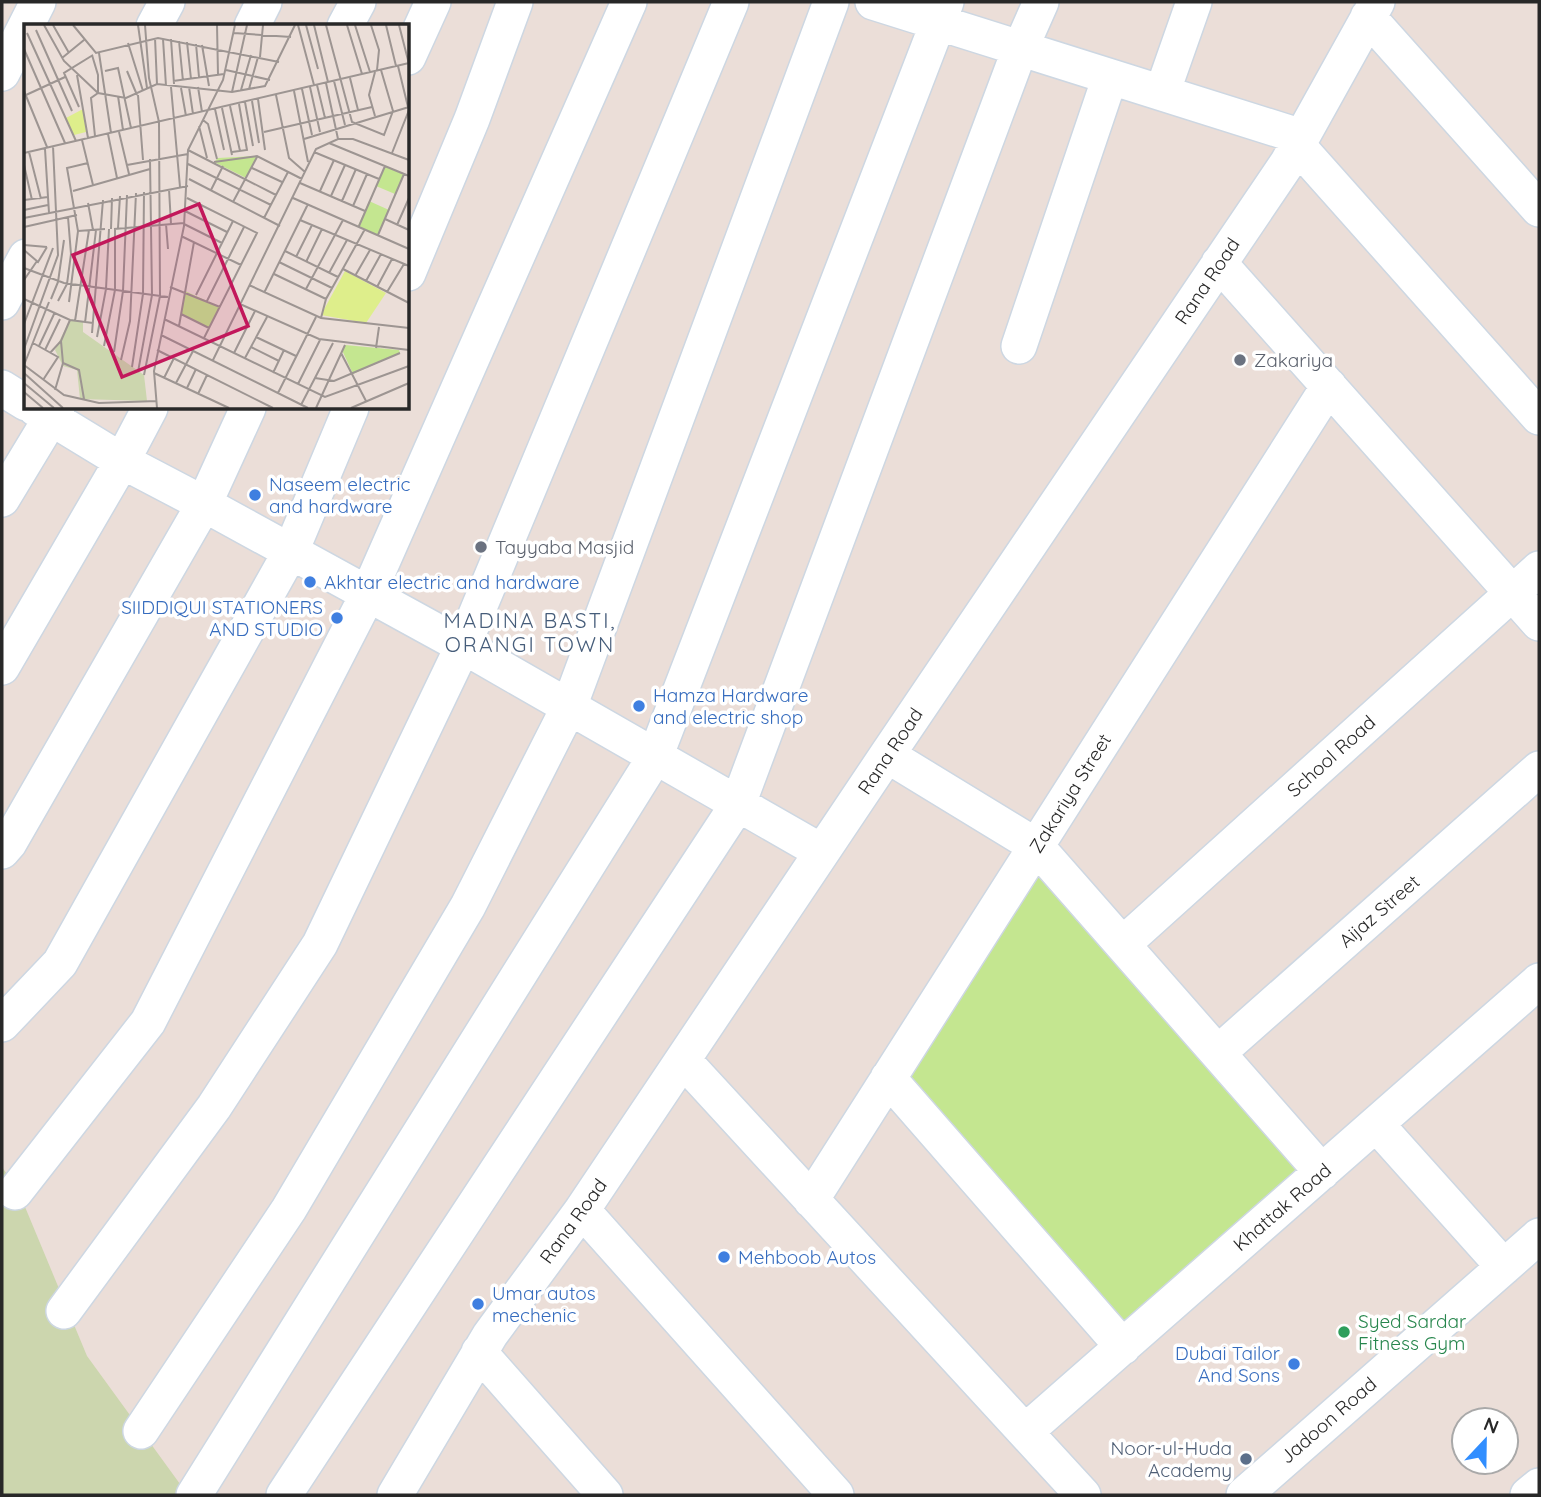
<svg xmlns="http://www.w3.org/2000/svg" width="1541" height="1497" font-family="Quicksand,sans-serif">
	<style>
		.green { fill: #c4e690 }
		.cemetery { fill: #ccd6ae }
		.lines { fill: none; stroke-linecap: round; stroke-linejoin: round }
		.minor-casing { stroke: #cdd7e2; stroke-width: 38 }
		.minor { stroke: #fff; stroke-width: 35 }
		.worship-dot { fill: #6b7280; stroke: #fff; stroke-width: 2.5 }
		.shop-dot { fill: #3f7fe0; stroke: #fff; stroke-width: 2.5 }
		.leisure-dot { fill: #2e9e5b; stroke: #fff; stroke-width: 2.5 }
		.service-dot { fill: #5c6f8a; stroke: #fff; stroke-width: 2.5 }
		.labels { text-anchor: middle; stroke-width: 7; stroke-linejoin: round; paint-order: stroke }
		.street-label { font-size: 19px; fill: #282828; stroke: #fff }
		.worship-label { font-size: 19px; fill: #5b616d; stroke: #fff; text-anchor: start }
		.shop-label { font-size: 19px; fill: #366cbe; stroke: #fff; text-anchor: start }
		.leisure-label { font-size: 19px; fill: #27864d; stroke: #fff; text-anchor: start }
		.service-label { font-size: 19px; fill: #4e5e75; stroke: #fff; text-anchor: end }
		.neighbourhood-label { font-size: 21px; letter-spacing: 2px; fill: #465d7a; stroke: #fff }
		.inset-road { fill: none; stroke: #9d9592; stroke-width: 2 }
		.view { fill: #c2185b; fill-opacity: 0.15; stroke: #c2185b; stroke-width: 3.5 }
		.inset-edge { fill: none; stroke: #282828; stroke-width: 3.5 }
	</style>
	<rect width="100%" height="100%" fill="#ebded8"/>
	<!-- green -->
	<path class="green" d="M1029 858 1322 1172 1123 1347 888 1078Z"/>
	<!-- cemetery -->
	<path class="cemetery" d="M2 1167 18 1190 87 1356 188 1495H2Z"/>
	<g class="lines">
		<defs>
			<path id="minor" d="M873 2 1302 137
				M1368 17 1539 209
				M154 26 167 2
				M252 26 264 2
				M345 26 358 2
				M408 57 433 2
				M2 73 38 2
				M1162 93 1194 2
				M1297 145 1539 417
				M1219 263 1539 623
				M408 273 472 119 515 2
				M2 302 26 257
				M1019 346 1110 77
				M2 388 26 403
				M35 408 122 461 204 504 463 646 822 852
				M2 499 57 408
				M2 667 122 461 150 408
				M887 755 1036 846 1322 1172
				M2 851 9 843 204 504 248 408
				M1123 944 1539 569
				M2 1024 60 963 291 551 351 408
				M1218 1053 1539 769
				M683 1060 1083 1495
				M888 1078 1123 1347
				M1376 1124 1504 1267
				M15 1192 148 1022 368 594 629 2
				M811 1200 1329 386
				M582 1210 836 1495
				M64 1311 214 1107 320 944 463 646 731 2
				M479 1352 605 1495
				M141 1431 289 1209 468 906 569 707 831 2
				M1025 1432 1539 981
				M194 1495 655 757 946 2
				M284 1495 738 804 1018 54 1041 2
				M395 1495 490 1335 582 1210 887 755 1288 162 1377 2
				M1244 1495 1539 1236
				M1528 1495 1539 1486"/>
		</defs>
		<!-- minor casing -->
		<use href="#minor" class="minor-casing"/>
		<!-- minor -->
		<use href="#minor" class="minor"/>
	</g>
	<!-- markers -->
	<g class="worship-dot">
		<circle cx="1240" cy="360" r="7"/>
		<circle cx="481" cy="547" r="7"/>
	</g>
	<g class="shop-dot">
		<circle cx="255" cy="495" r="7"/>
		<circle cx="310" cy="582" r="7"/>
		<circle cx="337" cy="618" r="7"/>
		<circle cx="639" cy="706" r="7"/>
		<circle cx="724" cy="1257" r="7"/>
		<circle cx="478" cy="1304" r="7"/>
		<circle cx="1294" cy="1364" r="7"/>
	</g>
	<circle class="leisure-dot" cx="1344" cy="1332" r="7"/>
	<circle class="service-dot" cx="1246" cy="1459" r="7"/>
	<g class="labels">
		<!-- street labels -->
		<g class="street-label">
			<text transform="translate(1207 281) rotate(-56)" y="7">Rana Road</text>
			<text transform="translate(890 751) rotate(-56)" y="7">Rana Road</text>
			<text transform="translate(1331 756) rotate(-42)" y="7">School Road</text>
			<text transform="translate(1070 793) rotate(-58)" y="7">Zakariya Street</text>
			<text transform="translate(1379 911) rotate(-41)" y="7">Aijaz Street</text>
			<text transform="translate(1282 1207) rotate(-41)" y="7">Khattak Road</text>
			<text transform="translate(573 1221) rotate(-54)" y="7">Rana Road</text>
			<text transform="translate(1328 1420) rotate(-41)" y="7">Jadoon Road</text>
		</g>
		<!-- worship labels -->
		<g class="worship-label">
			<text x="1254" y="367">Zakariya</text>
			<text x="495" y="554">Tayyaba Masjid</text>
		</g>
		<!-- shop labels -->
		<g class="shop-label">
			<text x="269" y="491">Naseem electric<tspan x="269" dy="22">and hardware</tspan></text>
			<text x="324" y="589">Akhtar electric and hardware</text>
			<text x="323" y="614" text-anchor="end">SIIDDIQUI STATIONERS<tspan x="323" dy="22">AND STUDIO</tspan></text>
			<text x="653" y="702">Hamza Hardware<tspan x="653" dy="22">and electric shop</tspan></text>
			<text x="738" y="1264">Mehboob Autos</text>
			<text x="492" y="1300">Umar autos<tspan x="492" dy="22">mechenic</tspan></text>
			<text x="1280" y="1360" text-anchor="end">Dubai Tailor<tspan x="1280" dy="22">And Sons</tspan></text>
		</g>
		<!-- leisure labels -->
		<g class="leisure-label">
			<text x="1358" y="1328">Syed Sardar<tspan x="1358" dy="22">Fitness Gym</tspan></text>
		</g>
		<!-- service labels -->
		<g class="service-label">
			<text x="1232" y="1455">Noor-ul-Huda<tspan x="1232" dy="22">Academy</tspan></text>
		</g>
		<!-- neighbourhood labels -->
		<g class="neighbourhood-label">
			<text x="530" y="628">MADINA BASTI,<tspan x="530" dy="24">ORANGI TOWN</tspan></text>
		</g>
	</g>
	<!-- overview -->
	<g transform="translate(24 24)">
		<rect width="385" height="385" fill="#ebded8"/>
		<path d="M233 132 222 154 190 138 194 134ZM361 142 380 150 371 170 352 162ZM345 177 365 186 354 211 334 202ZM161 267 196 283 185 304 157 290ZM321 321 375 326 376 329 329 350 318 326Z" fill="#c4e690"/>
		<path d="M46 295 59 298V308L120 351 123 377 56 375 53 346 39 342 31 326Z" fill="#ccd6ae"/>
		<path d="M59 85 62 108 50 111 42 94ZM321 247 362 269 342 299 297 291Z" fill="#deee8b"/>
		<path class="inset-road" d="M20 1 40 37 74 69 102 74 133 60 208 68 241 62 271 1M29 1 45 29M49 1 72 29 134 14 255 38M114 1 123 64M193 1 194 51M274 1 290 61M282 1 294 45M290 1 304 58M302 1 328 98 360 111 369 87M323 1 338 50M331 1 346 48M347 1 355 26 353 46M362 1 372 42M375 1 385 40M12 6 48 87M3 9 52 117M210 9 267 13M131 14 133 60M139 15 142 62M147 15 150 60M155 17 159 57M163 18 167 55M104 19 119 67M172 20 175 53M178 21 185 62M0 25 41 119M75 29 87 109M68 31 74 51V69L67 74 71 112M236 33 239 1M38 34 60 16M374 42 384 83M202 46 246 56M357 46 369 87M81 47 94 44 107 104M103 47 113 71M53 51 64 114M326 54 334 86M149 57 200 50M310 57 321 101M302 59 314 115M293 61 301 94M147 63 156 163M165 63 169 90M174 63 178 88M286 63 296 108M157 64 162 92M225 65 234 33M278 65 288 111M217 66 227 31M0 67 23 123M270 67 284 138M208 68 223 1M2 71 41 53M114 71 119 136M252 71 265 134 281 148M94 72 99 106M234 75 241 126M228 77 235 119M221 78 229 122M206 82 216 127M55 83 40 49 69 31M198 84 208 131M191 85 200 126M351 92 345 71 351 48M179 96 184 100 193 135M175 102 183 134M95 108 105 150M240 108 348 83M84 110 93 154M280 115 385 83M58 116 69 161M305 119 385 152M21 125 25 189M164 126 252 171M5 128 17 175M208 128 223 126 215 80M290 128 355 155M0 129 385 39M368 129 385 86M190 138 233 132 278 155M164 140 247 181M0 141 8 176M103 141 164 130M228 144 258 158M165 155 256 202M276 159 341 187M145 165 147 200M187 166 199 142M49 167 126 145M296 167 310 136M307 172 321 141M163 174 233 209 180 314M269 174 385 225M0 176 24 173M318 177 332 145M209 178 233 133M64 179 69 206M329 182 343 150M0 186 24 181M161 187 203 208M0 194 164 162M240 194 264 148M361 195 385 206M276 196 385 242M142 200 144 225M160 200 198 219M373 201 385 174M335 202 361 142M0 203 53 191M94 204 96 172M87 205 88 174M90 205 160 199M54 207 81 205M354 211 380 150M157 212 217 241M0 221 23 223M0 226 14 238 23 223M261 227 314 253M272 233 288 201M255 238 308 264M282 238 298 205M0 244 40 259 144 273M319 245 385 279M305 249 323 216M250 250 302 275M331 252 346 226M0 256 13 237M342 257 357 230M225 261 297 294 385 304M146 263 196 283M353 263 368 235M282 265 319 196M363 268 380 240M240 269 284 180M172 271 209 197M0 275 46 296 69 299M27 275 34 258 40 216M34 277 43 260 47 230 44 193M183 277 220 203M45 278 54 207 43 144 64 139M216 280 295 315 385 326M157 290 185 304M297 294 302 275 341 205M140 295 301 373 385 342M51 297 65 206M61 299 72 206M0 300 29 224M155 302 170 218M68 309 79 176M137 311 284 384M73 313 82 265 85 205M232 313 272 332M37 317 39 339 55 346 60 375M9 319 34 333 19 356M15 322 31 288M80 322 91 266V204M227 323 255 337M352 324 355 303M0 325 34 231 29 122M21 326 36 295M133 326 249 384M90 328 99 267 103 171M26 329 37 317 46 296M210 329 231 287M317 329 342 377M221 334 243 293M97 336 106 297 112 169M189 336 292 125 314 115H329L385 136M0 341 40 371 75 379 133 377M0 341 25 278M108 343 119 270 120 168M114 348 128 271 126 135M0 349 39 384M130 349 205 384M249 349 260 326M120 351 136 272 135 98 125 54 121 1M140 354 150 334M291 354 310 357 376 329M0 359 30 384M152 359 169 327M274 360 296 316M163 364 172 345M31 366 39 339M0 368 19 384M254 369 292 293M174 370 183 351M277 381 309 319M133 384 130 347 160 202 164 126 199 56 211 1M292 384 321 321M327 384 385 359"/>
		<path class="view" d="M175 180 224 302 98 353 49 231Z"/>
		<rect width="385" height="385" class="inset-edge"/>
	</g>
	<!-- border -->
	<rect width="1541" height="1497" fill="none" stroke="#282828" stroke-width="7"/>
	<!-- north arrow -->
	<g transform="translate(1485 1441) rotate(22)"><circle r="33" fill="#ffffff" stroke="#a9a9a9" stroke-width="2"/>
	<path d="M0-5L12 26L0 18L-12 26Z" fill="#318eff"/>
	<text y="-10" font-size="19" font-weight="bold" text-anchor="middle" fill="#282828">N</text>
	</g>
</svg>
